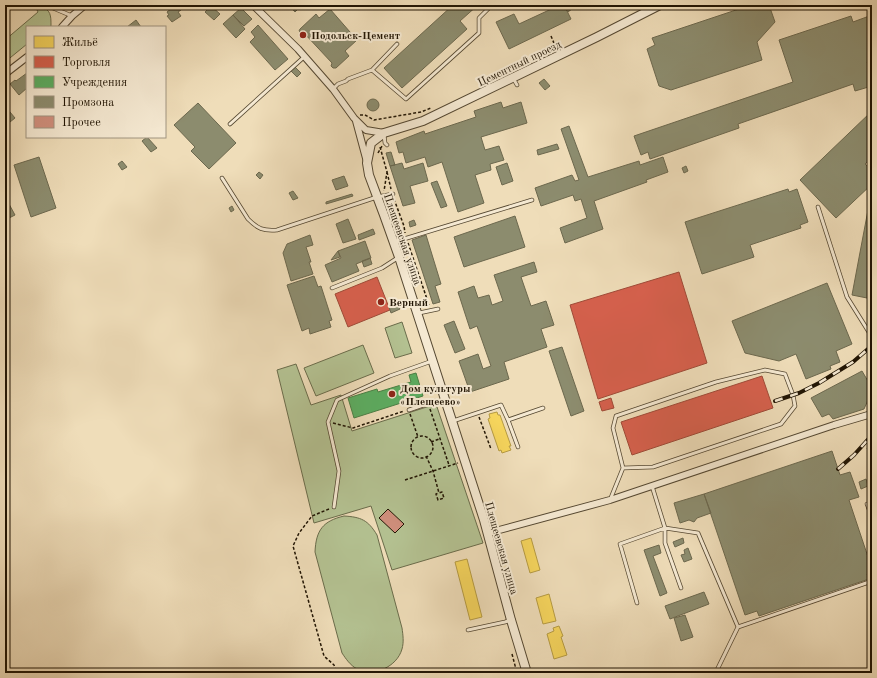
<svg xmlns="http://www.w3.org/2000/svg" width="877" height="678" font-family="'Old Standard TT',serif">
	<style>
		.green { fill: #b4c292; stroke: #6a6c4b }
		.homes { fill: #f6d55c; stroke: #b69b42 }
		.shops { fill: #d6604d; stroke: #a04a37 }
		.public { fill: #5aae61; stroke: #498045 }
		.industry { fill: #8c8c6e; stroke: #6c684e }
		.building { fill: #d08f7d; stroke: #211504 }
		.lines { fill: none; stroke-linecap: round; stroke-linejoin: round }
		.service-casing { stroke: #544731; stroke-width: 4.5 }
		.minor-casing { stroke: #544731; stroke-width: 8 }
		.tertiary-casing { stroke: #544731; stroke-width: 10 }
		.path { stroke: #211504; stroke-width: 1.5; stroke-dasharray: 3 2; stroke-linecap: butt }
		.service { stroke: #f5e9d2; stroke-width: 3 }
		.minor { stroke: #f5e9d2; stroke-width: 6 }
		.tertiary { stroke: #f5e9d2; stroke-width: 8 }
		.rail-casing { stroke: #211504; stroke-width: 4 }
		.rail { stroke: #f5e9d2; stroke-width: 2.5; stroke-dasharray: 8; stroke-linecap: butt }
		.poi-dot { fill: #8f2418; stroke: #f5e9d2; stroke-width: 1.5 }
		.labels { text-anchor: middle; stroke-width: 4; stroke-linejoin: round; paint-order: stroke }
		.poi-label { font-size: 11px; font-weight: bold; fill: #211504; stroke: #f5e9d2; text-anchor: start }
		.street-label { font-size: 11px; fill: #211504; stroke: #f5e9d2 }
	</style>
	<rect width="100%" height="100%" fill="#efddb9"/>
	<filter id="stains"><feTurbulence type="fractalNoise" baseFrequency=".005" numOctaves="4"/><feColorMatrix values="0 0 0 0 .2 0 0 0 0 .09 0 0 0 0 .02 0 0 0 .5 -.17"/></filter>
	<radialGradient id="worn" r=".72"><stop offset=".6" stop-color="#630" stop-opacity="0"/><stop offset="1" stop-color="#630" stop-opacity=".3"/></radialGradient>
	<!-- green -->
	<path class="green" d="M40 6C51 10 51 15 51 26L49 27H27V44L5 62V40L38 12 36 8Z
		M402 322 412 353 395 358 385 328Z
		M363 345 374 373 316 396 304 368Z
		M296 364 311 405 341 395 352 431 436 404 483 543 392 570 371 506 314 523 277 370Z
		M344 516C361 517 368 520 377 535L402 628C403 635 404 642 402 649 397 667 374 677 357 669 350 665 346 659 342 653L315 552C316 530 323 521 344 516Z"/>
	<!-- homes -->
	<path class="homes" d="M497 412 498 415H500L511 446H509L511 450 502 453 501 450 499 451 488 419 490 418 489 414Z
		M531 538 540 570 530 573 521 541Z
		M467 559 482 617 470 620 455 562Z
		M549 594 556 621 543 624 536 598Z
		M559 626 563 636 561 637 567 655 554 659 547 634 554 631 553 628Z"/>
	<!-- shops -->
	<path class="shops" d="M679 272 707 363 598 399 570 305Z
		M377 277 390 310 348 327 335 294Z
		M762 376 773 408 632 455 621 422Z
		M611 398 614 408 602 411 599 402Z"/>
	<!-- public -->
	<path class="public" d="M416 373 423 396 354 418 348 398 377 389 378 392 411 382 409 375Z"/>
	<!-- industry -->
	<path class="industry" d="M176 5H177L181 10 178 12 181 16 172 22 167 16 169 15 167 12Z
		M289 5H302L295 12Z
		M453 5H478L460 21 467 29 402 88 384 68Z
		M560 5H564L571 19 509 49 496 22 514 14 519 24Z
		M572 5H577L568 12 566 10Z
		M581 5H589L585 9Z
		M751 5H769L775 22 757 42 762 60 671 90 659 86 647 49 655 45 652 38Z
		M211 6 220 14 214 20 205 12Z
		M241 8 252 19 244 26 233 15Z
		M330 9 357 40 345 51 349 56 336 68H333L331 66 332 63 304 33H301L299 31 300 29 316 14 319 18Z
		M233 15 245 29 236 38 223 24Z
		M872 15V60L867 62 872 77V86L855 91 853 84 738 124 739 128 650 159 648 152 641 155 634 136 793 82 779 40 851 16 853 22Z
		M136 20 141 27H127Z
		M258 25 288 59 275 70 250 42 255 37 251 32Z
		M295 67 301 73 297 77 291 71Z
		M27 73V88L19 95 10 84 15 80 16 81Z
		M544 79 550 86 545 90 539 83Z
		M367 105a6 6 0 1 1 12 0a6 6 0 1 1-12 0Z
		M501 102 503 108 521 102 527 123 481 137 485 150 499 146 504 160 490 164 491 170 475 175 484 203 458 212 442 162 428 167 425 157 406 163 403 152 399 153 396 142 424 131 425 134 476 117 474 111Z
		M198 103 236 143 209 169 191 151 195 147 174 125Z
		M5 106 15 118 5 126Z
		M872 111V157L865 164 872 171V184L836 218 800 180Z
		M569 126 588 177 639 161 640 165 663 157 668 172 646 180 647 182 594 201 603 229 565 243 560 228 587 218 581 199 575 201 573 195 541 206 535 188 572 175 575 181 579 180 561 129Z
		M147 137 157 148 151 152 142 141Z
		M557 144 559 149 538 155 537 150Z
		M391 152 395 165 390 166 386 153Z
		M39 157 56 208 31 217 14 165Z
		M122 161 127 167 122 170 118 164Z
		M402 163 404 169 423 163 428 181 410 186 415 203 403 206 390 166Z
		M507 163 513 181 502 185 496 167Z
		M686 166 688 171 684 173 682 168Z
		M259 172 263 175 260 179 256 175Z
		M344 176 348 186 336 190 332 180Z
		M437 181 447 206 441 208 431 183Z
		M788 189 789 192 797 189 808 222 800 225 801 228 750 245 754 257 702 274 685 222Z
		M293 191 298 198 293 200 289 193Z
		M352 194 353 196 326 204V202Z
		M9 204 15 215 5 220V206Z
		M232 206 234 210 231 212 229 208Z
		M868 210 872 211V299L852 295Z
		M515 216 525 247 464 267 454 237Z
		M348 219 356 239 343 243 336 224Z
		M414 220 416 225 410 227 409 222Z
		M373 229 375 234 359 240 358 235Z
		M310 235 313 245 306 247 311 262H309L313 274 291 281 283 253 287 244Z
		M426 235 441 284 435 286 440 302 433 304 412 240Z
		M365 241 371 258 356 264 359 271 332 282 325 265 341 258 338 251Z
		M338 251 340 257 331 260Z
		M370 258 372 264 364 267 362 261Z
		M534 262 537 272 521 277 531 306 546 301 554 325 541 329 547 347 504 362 509 379 470 392 459 361 478 354 483 369 491 366 477 326 470 329 458 292 474 286 478 298 489 295 492 305 503 301 494 275Z
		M314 276 318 287 321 286 332 320 329 321 331 327 310 334 309 328 302 331 287 285Z
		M827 283 852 344 836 351 840 362 830 366 831 369 806 379 796 354 779 361 745 353 732 321Z
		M396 305 399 306 400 309 391 313 389 307Z
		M454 321 465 349 455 353 444 325Z
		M562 347 584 411 571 416 549 351Z
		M862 371 872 388V391L864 409 833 419 829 414 822 417 811 398Z
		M872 447V461L867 448Z
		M832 451 840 475 850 472 859 497 849 500 872 569V572L867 574 869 579 759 616 757 611 745 615 704 494Z
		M866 479 868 486 861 489 859 482Z
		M704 494 711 513 697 518 694 522 689 520 680 523 674 503Z
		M683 538 684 543 675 547 673 542Z
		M659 545 661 553 653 556 667 593 660 596 644 550Z
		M688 548 692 559 684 562 681 555 685 554 684 550Z
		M704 592 709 604 670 619 665 606Z
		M685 615 693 637 681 641 674 618Z"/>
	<!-- building -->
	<path class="building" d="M388 509 404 524 395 533 379 518Z"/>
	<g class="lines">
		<defs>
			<path id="service" d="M50 5 53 8 72 16
				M821 5 823 7
				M372 70 406 99 479 33V18L492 5
				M513 78 517 85
				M333 89 338 84 346 81 348 79 372 70 397 44
				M230 124 304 57
				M384 135 385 143 387 145
				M222 178 248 219C258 229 263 231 277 230L377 197 393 194
				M818 207 847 297 872 337
				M394 242 532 200
				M332 288 382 268 399 257
				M419 313 438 309
				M409 410 435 401
				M508 420 518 447
				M453 421 501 405 508 420 543 408
				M652 486 665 528V543L681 588
				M610 500 623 468 613 428 616 416 716 382 765 370 785 374 793 395 795 406 781 424 653 467 623 468
				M867 504 872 517
				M334 507 339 471 328 422 337 400 390 376 432 361
				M637 603 620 544 665 528 698 533 738 627 872 581
				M468 630 505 622 511 620
				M717 670 738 627"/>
			<path id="minor" d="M253 5 298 49 333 89 354 118 366 130 384 133
				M62 27 72 16 85 5
				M5 74 27 57
				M356 121 367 162
				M488 533 610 500 834 425 868 415H872"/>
			<path id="tertiary" d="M527 673 511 620 484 520 399 257 384 215 369 175 367 163 371 143 384 133 423 121 597 37 660 5"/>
		</defs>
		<!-- service casing -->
		<use href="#service" class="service-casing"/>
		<!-- minor casing -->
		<use href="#minor" class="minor-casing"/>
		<!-- tertiary casing -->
		<use href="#tertiary" class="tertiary-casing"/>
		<!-- path -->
		<path class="path" d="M551 36 556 48
			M360 115H365L374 120 421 112 431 108
			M380 147 387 172 384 191
			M378 153 382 146
			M387 172 391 189
			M394 199 404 226 405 233
			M408 243 429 305
			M430 409 449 465
			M410 414 418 437
			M479 417 491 449
			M333 423 353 428 404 411
			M411 447a11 11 0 1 1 22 0a11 11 0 1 1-22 0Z
			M431 442 439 439
			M426 456 433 471 439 493 442 492 444 498 438 500 436 494 439 493
			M405 480 458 463
			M329 509 312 516 299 533 293 546 324 656 334 665 337 673
			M512 654 517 673"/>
		<!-- service -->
		<use href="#service" class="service"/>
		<!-- minor -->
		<use href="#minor" class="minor"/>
		<!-- tertiary -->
		<use href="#tertiary" class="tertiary"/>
		<defs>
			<path id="rail" d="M775 401 799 393 819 383 853 362 868 349 872 345
				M838 469 854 455 872 435"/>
		</defs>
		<!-- rail casing -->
		<use href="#rail" class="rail-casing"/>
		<!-- rail -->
		<use href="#rail" class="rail"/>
	</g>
	<!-- markers -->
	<g class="poi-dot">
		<circle cx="303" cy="35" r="4"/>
		<circle cx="381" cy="302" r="4"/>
		<circle cx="392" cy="394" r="4"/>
	</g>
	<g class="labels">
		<!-- poi labels -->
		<g class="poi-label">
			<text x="311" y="39">Подольск-Цемент</text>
			<text x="389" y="306">Верный</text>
			<text x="400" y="392">Дом культуры<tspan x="400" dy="13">«Плещеево»</tspan></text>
		</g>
		<!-- street labels -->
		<g class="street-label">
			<text transform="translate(519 63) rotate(-26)" y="4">Цементный проезд</text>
			<text transform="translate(403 239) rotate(71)" y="4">Плещеевская улица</text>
			<text transform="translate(502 548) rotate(74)" y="4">Плещеевская улица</text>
		</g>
	</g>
	<!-- margin -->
	<rect width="877" height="678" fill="none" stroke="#efddb9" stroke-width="20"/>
	<rect x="6" y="6" width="865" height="666" fill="none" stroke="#211504" stroke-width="2"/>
	<rect x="10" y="10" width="857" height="658" fill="none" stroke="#211504"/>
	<!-- legend -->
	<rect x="26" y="26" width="140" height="112" fill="#f5e9d2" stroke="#a09480"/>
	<rect x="34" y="36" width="20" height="12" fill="#f6d55c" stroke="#a09480"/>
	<text x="62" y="46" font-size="12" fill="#211504">Жильё</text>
	<rect x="34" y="56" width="20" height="12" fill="#d6604d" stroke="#a09480"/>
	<text x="62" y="66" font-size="12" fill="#211504">Торговля</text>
	<rect x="34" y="76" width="20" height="12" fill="#5aae61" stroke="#a09480"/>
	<text x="62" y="86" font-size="12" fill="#211504">Учреждения</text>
	<rect x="34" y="96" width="20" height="12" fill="#8c8c6e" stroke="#a09480"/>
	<text x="62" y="106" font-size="12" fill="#211504">Промзона</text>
	<rect x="34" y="116" width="20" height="12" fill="#d08f7d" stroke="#a09480"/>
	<text x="62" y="126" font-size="12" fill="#211504">Прочее</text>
	<rect width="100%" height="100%" filter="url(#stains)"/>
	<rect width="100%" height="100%" fill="url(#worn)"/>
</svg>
